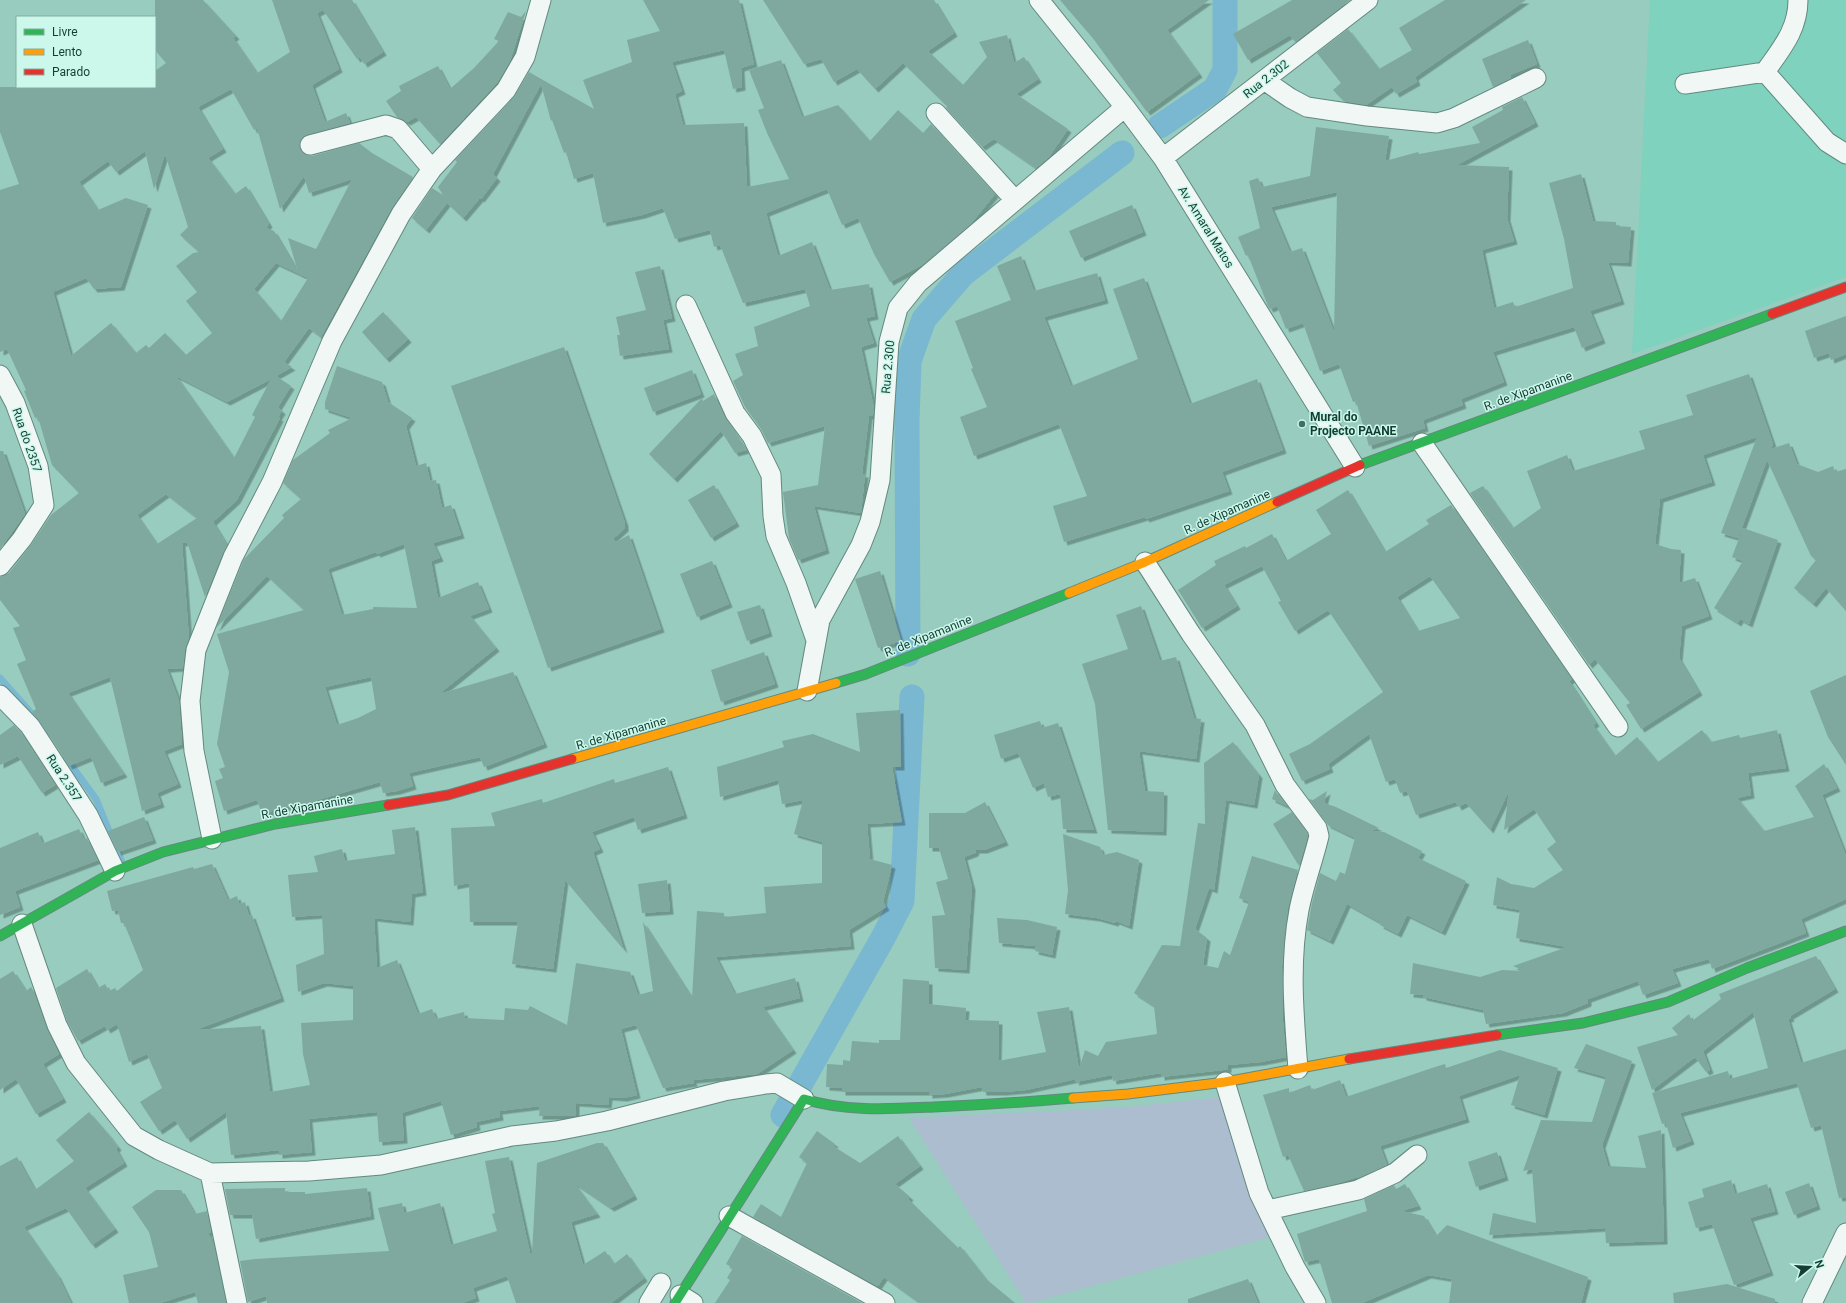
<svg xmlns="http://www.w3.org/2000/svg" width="1846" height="1303" font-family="Roboto,sans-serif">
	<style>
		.built { fill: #7fd2bd }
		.green { fill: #abbdce }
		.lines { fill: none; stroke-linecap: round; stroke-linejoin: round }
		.stream { stroke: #79b8d0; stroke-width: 7 }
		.canal { stroke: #79b8d0; stroke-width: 25 }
		.building { fill: #7fa99e; fill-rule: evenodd; filter: url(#shadow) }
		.street-casing { stroke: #63897f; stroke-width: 21 }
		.fast-casing { stroke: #63897f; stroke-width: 11 }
		.slow-casing { stroke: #63897f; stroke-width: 11 }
		.jam-casing { stroke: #63897f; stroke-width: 11 }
		.street { stroke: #f0f7f5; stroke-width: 19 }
		.fast { stroke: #30b455; stroke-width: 9 }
		.slow { stroke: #ff9f0a; stroke-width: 9 }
		.jam { stroke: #e5322d; stroke-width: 9 }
		.poi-dot { fill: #426f64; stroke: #ccf8eb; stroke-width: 1.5 }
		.labels { text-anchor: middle; stroke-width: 3; stroke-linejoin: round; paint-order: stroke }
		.street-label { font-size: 12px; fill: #143d33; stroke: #ccf8eb }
		.poi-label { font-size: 12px; font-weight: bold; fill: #143d33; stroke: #ccf8eb; text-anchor: start }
	</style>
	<defs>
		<filter id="shadow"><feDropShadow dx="3.5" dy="3.5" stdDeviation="0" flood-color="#0004"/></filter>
	</defs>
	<rect width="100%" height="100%" fill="#98ccbe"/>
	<!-- built -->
	<path class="built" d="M1650 0H1846V277L1632 354Z"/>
	<!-- green -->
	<path class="green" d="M1240 1095 1271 1237 1030 1303H1026L909 1118 1128 1107Z"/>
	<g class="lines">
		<!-- stream -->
		<path class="stream" d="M0 678 49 733
			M66 758 96 799 123 865"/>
		<!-- canal -->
		<path class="canal" d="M1160 126 1215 89 1225 70V1
			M908 654 907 421 909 361 924 319 963 274 1122 153
			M783 1115 884 936 902 901 912 697"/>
	</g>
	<!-- building -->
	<path class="building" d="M155 0H203L236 36 233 38 257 73 290 52 272 0H352L383 52 364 64 360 57 357 59 323 10 317 13 339 69 312 85 325 122 346 113 350 123 307 135 300 142V148L307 155 312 156 359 143 372 153 413 177 391 209 321 337 309 328 284 362 292 367 276 376 291 386 278 407 282 411 278 417 280 418 237 500 213 522 227 545 205 597 187 542 182 543 189 639 185 649 183 668 167 669 179 701 182 744 164 751 178 784 157 793 161 804 142 811 110 677 68 693 124 774 101 783 91 757 69 766 39 720 32 712 36 709 17 664 26 660 13 628 20 626 0 600V577L9 573 31 545 51 515 79 493 52 465 38 417 35 418 24 391 26 390 7 349 0 352V190L19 184 0 132V87H155V71L166 63 155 50ZM231 89 254 130 257 128 280 209 304 176 309 193 352 179 316 249 288 238 298 272 274 231 266 228 269 224 246 186 235 194 208 158 223 149 198 107ZM145 151 154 189 165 154 188 227 180 235 199 252 193 253 176 266 197 292 186 301 212 333 186 355 165 333 149 348 146 345 136 353 111 323 71 356 53 292 86 278 94 289 121 287 148 205 126 198 98 210 79 182 108 161 116 172ZM276 263 308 278 281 321 254 289ZM176 376 227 402 271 379 252 415 255 417 234 458ZM166 494 197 518 157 544 137 515Z
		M643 0H739L754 64 741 68 742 87 733 89 724 50 672 62 682 91 675 94 683 125 744 123 747 187 789 179 767 133 758 110 764 108 749 70 781 60 802 117 838 105 870 141 898 110 923 133 931 124 995 194 970 225 922 265 890 282 874 254 858 218 842 225 827 189 766 213 778 256 812 242 830 290 869 284 875 316 866 318 874 343 861 347 874 408 873 415 869 416 862 474H865L861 513 814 506 826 550 798 560 789 538 783 492 818 485 825 426 768 443 761 429 745 407 733 381 743 375 735 354 758 346 754 327 810 306 805 289 743 303 720 245 714 247 710 230 675 239 663 208 642 215 603 223 593 173 574 179 566 152 564 153 552 120 551 121 541 84 493 174 497 178 481 199 480 198 463 218 447 203 426 230 412 218 432 188 443 195 438 187 457 162 455 160 514 97 529 72 594 109 583 80 632 62 627 40 660 31Z
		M763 0H934L954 33 928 51 963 85 987 57 979 42 1007 35 1014 63 1024 57 1038 79 1016 94 1068 129 1049 157 1036 168 994 139 982 147 946 108 947 106 903 63 875 89 857 69 834 82 821 59 804 64Z
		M1060 0H1209L1167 30 1199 74 1147 112 1092 37Z
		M1292 0H1350L1295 42 1290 35 1248 60 1233 34Z
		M1445 0H1526L1415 77 1417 82 1396 94 1392 87 1366 105 1344 101 1333 90 1341 83 1317 53 1348 29 1379 69 1412 50 1399 28Z
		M526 11 510 61 497 83 440 144 416 117 407 122 397 117 386 101 401 91 399 86 438 66 450 89 474 68 499 41 494 39 508 12 521 17Z
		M1528 40 1537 64 1510 75 1511 78 1493 87 1482 59Z
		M1522 97 1535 123 1457 165 1509 167 1507 218 1514 241 1482 250 1494 308 1513 302 1515 307 1573 288 1564 239 1549 183 1581 174 1593 221 1616 222V226L1631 227 1628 263 1608 262 1621 301 1590 311 1602 340 1582 348 1574 327 1493 352 1504 382 1461 399 1463 405 1423 420 1425 428 1369 446 1356 401 1353 402 1339 364 1320 371 1303 323 1286 329 1277 306 1270 309 1268 306 1248 255 1246 256 1238 237 1260 228 1249 181 1258 178 1262 187 1310 176 1316 127 1389 136 1385 161 1418 152 1419 154 1480 143 1472 127 1503 110 1502 107ZM1337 192 1334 332 1302 248 1290 252 1271 207Z
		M1132 205 1143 232 1081 258 1069 231Z
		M1021 256 1034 291 1097 273 1105 300 1044 317 1071 386 1138 359 1113 289 1144 278 1190 404 1257 379 1283 450 1222 472 1229 491 1146 519 1145 517 1064 542 1053 506 1087 496 1059 424 974 456 960 417 987 407 971 369 973 368 955 321 1011 300 997 266Z
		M660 266 672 318 663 320 669 349 620 356 617 335H620L616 317 646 310 635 272Z
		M383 312 408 339 386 359 362 332Z
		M1846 316V354L1831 360 1829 353 1814 358 1805 331Z
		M564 347 625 523V528L613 539 616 542 629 535 661 629 548 668 451 386Z
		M337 366 382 382 388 402 412 418 406 426 416 466 426 463 430 481 436 480 442 508 451 505 461 535 433 543 440 558 431 561 438 598 478 582 489 609 470 616 496 648 439 694 513 672 544 744 484 767 480 757 409 773 413 786 397 791 383 793 380 782 300 805 299 803 262 814 257 800 224 811 215 781 223 778 219 769 225 767 217 744 229 672 217 634 304 610 267 576 216 628 244 559 284 518 282 515 301 499 283 483 293 460 330 433 328 430 352 418 325 409V402ZM404 544 417 608 373 607V609L342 615 328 569 376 552 377 554ZM371 677 376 709 358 718 337 725 325 687Z
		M692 370 701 394 653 412 644 388Z
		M1749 374 1773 444 1771 449 1789 443 1797 464 1818 472 1833 466 1835 472 1846 469V611L1826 588 1813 604 1794 588 1816 560 1811 556 1767 460 1738 538 1721 533 1757 437 1703 455 1712 482 1660 499 1655 544 1671 549 1681 550 1679 583 1695 578 1709 616 1682 626 1679 658 1699 692 1641 729 1626 705 1630 703 1595 659 1589 665 1470 493 1483 486 1513 528 1541 508 1527 471 1567 455 1573 471 1645 449 1639 431 1693 415 1686 395Z
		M714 394 725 418 746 450 735 453 721 431 674 479 649 454 702 398 703 401Z
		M0 451H3L25 514 0 549Z
		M714 485 736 523 711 538 688 500Z
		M1348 490 1385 552 1429 524 1426 520 1451 505 1572 679 1569 681 1596 723 1593 725 1615 756 1637 737 1658 762 1702 730 1711 742 1739 735 1740 738 1777 730 1786 768 1748 773 1751 795 1737 798 1764 831 1814 817 1795 786 1824 764 1837 788 1822 795 1846 856V899L1801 919 1806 933 1712 969 1709 959 1672 969 1678 983 1643 995 1638 981 1588 999V1003L1563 1013 1486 1024 1483 1010 1423 997V995L1410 994 1413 963 1480 977 1502 970 1524 971 1513 966 1567 947 1516 938 1520 910 1493 905 1497 877 1511 884 1534 888 1563 870 1547 849 1556 842 1534 809 1504 830 1509 791 1490 830 1466 803 1458 807 1456 802 1416 815 1407 791 1400 793 1395 779 1386 782 1369 734 1328 764 1330 769 1302 781 1289 754 1310 744 1383 692 1328 610 1295 631 1278 602 1281 601 1262 566 1224 585 1237 606 1202 628 1178 590 1216 565 1214 561 1245 546 1246 548 1272 534 1286 561 1331 534 1316 510ZM1430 576 1460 618 1418 631 1397 597Z
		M1743 528 1778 540 1749 624 1740 619 1738 623 1714 608 1743 561 1732 557Z
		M712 561 729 604 697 617 680 574Z
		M880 571 901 641 878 648 855 579Z
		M760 605 769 633 747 641 737 612Z
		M1141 606 1160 661 1176 657 1194 718 1201 719 1196 759 1139 751 1145 791 1164 792 1163 832 1108 830 1095 704 1082 664 1128 649 1116 615Z
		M764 652 775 684 721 702 711 670Z
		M1846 675V765L1828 737 1810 691Z
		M900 710 901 767H892L902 822 867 824 870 859 892 865 883 902 886 907 849 930 851 946 716 957 735 994 795 978 800 998 763 1007 793 1050 757 1074 693 1080 694 1083 663 1088 636 1025 621 1029 637 1095 624 1098 609 1097 608 1105 576 1103V1116H539L540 1106 499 1111 500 1117 476 1122 477 1127 451 1135 441 1101 402 1113 404 1140 379 1142 377 1112 309 1119 312 1152 279 1155V1150L231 1155 226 1112 187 1139 175 1120 159 1131 140 1102 162 1088 147 1054 129 1062 117 1024 107 1030 105 1026 78 1041 67 1021 56 988 87 969 98 988 105 984 109 991 115 988 117 991 143 970 124 923H121L118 910 112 911 107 891 193 867 194 869 212 864 228 900 237 896 239 904 245 902 249 916 252 915 281 998 195 1030 261 1026 270 1092 310 1085 303 1054 301 1023 353 1020V986L324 983 298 992 296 965 324 954 322 915 292 917 288 875 318 872 314 856 342 849 345 861 395 854 392 830 415 827 423 892 412 894 410 922 374 918 377 968 397 960 418 1014 432 1009 436 1019 464 1012 465 1018 504 1020 505 1008 528 1010 530 1006 567 1025 576 963 630 972 638 995 653 991 643 922 692 998 697 911 724 913V917L766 913 764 887 822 883V842L794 834 803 800 782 804 778 780 720 797 717 767 784 747 782 741 813 734 860 752 856 713Z
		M1040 721 1042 728 1058 723 1094 830 1063 829 1060 794 1048 797 1044 783 1033 788 1018 753 1001 759 994 735Z
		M14 725 21 733 55 785 42 793 18 756 0 765V735Z
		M1233 742 1259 775 1254 805 1226 800 1214 890 1209 888 1195 929 1207 938 1203 965 1218 968 1224 951 1230 955 1249 902 1239 898 1252 856 1298 870 1288 908 1282 966 1283 1022 1286 1057 1261 1062 1228 1065V1069L1223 1070 1161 1077V1073L1113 1081 1112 1075 1075 1082 1076 1079 1026 1090 1003 1092H983L982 1087 945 1094 929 1095V1092H842V1088L826 1087 827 1064 843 1065V1060L850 1061 852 1041 879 1043V1040H900L903 979 929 981V1004L966 1008 965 1020 999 1021 998 1061 1046 1052 1037 1012 1069 1007 1079 1069 1085 1050 1098 1056 1106 1042 1157 1034 1154 1006 1134 993 1162 945 1180 946 1198 823 1205 824 1204 763Z
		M668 767 684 815 638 830 634 817 592 832 600 849 593 852 624 950 565 880 553 969 512 964 518 922H470L469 883 454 886 451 828 495 826 491 813 542 799 543 803 614 779 615 783Z
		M1275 790 1276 792 1287 806 1272 799Z
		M1327 791 1324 803 1336 807 1379 828 1373 830 1372 831 1384 832 1422 851 1418 858 1466 881 1442 932 1407 915 1398 934 1380 925 1381 923 1347 904 1330 941 1307 930 1312 903 1320 873 1336 881 1340 872 1345 874 1355 838 1328 825 1309 799 1313 800Z
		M985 802 1005 842 984 850H976L975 853 964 857 972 887 966 970 935 968 932 916 945 915 936 882 948 879 939 848H929V813H965Z
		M1292 812 1308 836 1299 866 1273 824Z
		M144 817 153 840 118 852 108 831Z
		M79 829 84 840 87 838 98 860 15 891 20 907 0 915V848L38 832 42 842 44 843Z
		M1063 834 1100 847 1103 855 1117 852 1139 860 1129 926 1116 921 1115 923 1097 918 1065 914 1068 890Z
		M667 880 670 911 642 913 638 884Z
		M997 918 1027 920 1057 927 1052 955 1035 951 1036 946 999 943Z
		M1816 956 1835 989 1790 1016 1791 1018 1788 1019 1801 1063 1846 1049V1197L1839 1198 1821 1125 1811 1128 1797 1083 1680 1113 1691 1141 1673 1148 1666 1123 1662 1124 1652 1093 1728 1071 1730 1079 1768 1068 1753 1012 1703 1051 1710 1070 1706 1072 1695 1057 1652 1090 1637 1047 1678 1035 1672 1028 1689 1014 1692 1021 1721 999 1719 994Z
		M13 971 26 991 31 987 33 990 47 1029 59 1054 43 1064 63 1099 36 1114 16 1079 0 1090V979Z
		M1586 1044 1632 1061 1602 1145 1608 1166 1646 1168 1638 1136 1661 1130 1664 1241 1606 1243 1605 1228 1489 1235 1493 1213 1536 1223 1532 1169 1523 1171 1541 1120 1592 1122 1606 1077 1574 1068Z
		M1500 1050 1558 1068 1544 1115 1511 1105 1520 1075 1459 1096 1466 1119 1380 1146 1387 1165 1357 1178V1177L1339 1183 1304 1191 1288 1155 1283 1157 1263 1095 1289 1088V1093L1310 1085 1312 1090 1340 1080 1346 1097 1435 1067 1445 1064 1446 1068Z
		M89 1112 109 1135 118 1147 116 1149 124 1163 85 1188 115 1229 92 1245 66 1208 24 1227 58 1276 71 1303H0V1166L17 1157 35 1190 74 1161 56 1140Z
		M817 1131 835 1144 833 1146 860 1163 898 1136 920 1166 895 1184 910 1197 908 1199 958 1248 960 1246 986 1279 1015 1303H920L884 1277 878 1286 753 1217 761 1204 781 1217 807 1163 799 1157Z
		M597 1143H603L634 1196 611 1208 574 1183 597 1214 571 1222 583 1265 605 1251 614 1264 627 1254 644 1278 611 1303H516L507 1276 473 1288 476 1298 462 1303H267L266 1296 248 1302 240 1261 255 1259 389 1251 378 1208 402 1203 404 1213 440 1203 451 1245 497 1231 492 1214 495 1213 485 1161 509 1157 530 1253H532L537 1163Z
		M1497 1152 1505 1177 1476 1187 1468 1162Z
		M1731 1180 1735 1194 1767 1184 1775 1211 1750 1218 1770 1272 1734 1285 1712 1224 1696 1228 1688 1202 1704 1197 1702 1189Z
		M1809 1183 1817 1206 1794 1215 1785 1192Z
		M1405 1184 1418 1206 1401 1211 1424 1216 1436 1236 1447 1225 1588 1277 1581 1303H1449L1452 1279 1428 1275 1362 1303H1332L1319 1259 1305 1262 1297 1234 1367 1211 1364 1199 1394 1185 1396 1189Z
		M285 1188V1192H305V1194L367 1188 371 1216 256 1239 252 1215H230L225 1189Z
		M156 1190H181L195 1214 207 1211 211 1232 208 1233 214 1245 226 1303H198L195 1292 160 1303H129L123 1275 158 1267 149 1232 132 1207Z
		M742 1236 862 1303H715L730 1280 727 1278 733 1268 726 1264Z
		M1248 1279 1258 1303H1188V1299Z
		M1727 1284 1775 1299V1303H1674L1673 1293Z"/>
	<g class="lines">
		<defs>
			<path id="street" d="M1039 0 1125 107 1163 158 1355 467
				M1765 72 1827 142 1846 154
				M1264 80 1290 98 1307 107 1367 116 1437 123 1454 118 1536 78
				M1685 84 1765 72C1781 49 1798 30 1798 0
				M936 113 1015 200
				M310 145 386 125 398 129 432 169
				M1163 158 1368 0
				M686 305 735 413 752 436 771 475 773 516 776 536 796 583 816 640
				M0 375 15 403 38 466 44 505 22 539 0 566
				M1422 443 1618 727
				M1145 562 1191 634 1255 725 1285 785 1317 828 1319 836C1313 861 1304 885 1299 910 1289 963 1294 1016 1298 1069
				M807 691 820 620 861 545 870 522 880 480 889 342 898 308 918 283 1125 107
				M0 695 30 726 88 815 115 871
				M212 839 194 751 190 701 196 650 233 557 272 482 332 341 401 214 432 169 506 90 525 57 541 0
				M22 924 57 1025 76 1063 134 1136 159 1150 210 1173 309 1171 381 1165 512 1136 556 1131 607 1121 724 1091 766 1084 777 1083 804 1099
				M1225 1082 1259 1193 1295 1267 1316 1303
				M210 1173 237 1303
				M1268 1210 1358 1190 1395 1173 1417 1155
				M729 1216 885 1303
				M680 1295 693 1303
				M649 1303 661 1283
				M1812 1303 1846 1233"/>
			<path id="fast" d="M1360 465 1772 314
				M836 683 866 674 1069 593
				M0 936 115 871 163 852 275 824 388 805
				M1497 1035 1583 1023 1668 1002 1747 968 1846 931
				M675 1303 804 1099C846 1112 890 1109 934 1107 980 1105 1027 1102 1073 1098"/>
			<path id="slow" d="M1069 593 1145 562 1277 502
				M572 759 836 683
				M1073 1098 1128 1094 1225 1082 1349 1059"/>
			<path id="jam" d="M1772 314 1846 287
				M1277 502 1360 465
				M388 805 448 795 572 759
				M1349 1059 1497 1035"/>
		</defs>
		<!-- street casing -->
		<use href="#street" class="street-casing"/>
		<!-- fast casing -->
		<use href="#fast" class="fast-casing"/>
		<!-- slow casing -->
		<use href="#slow" class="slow-casing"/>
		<!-- jam casing -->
		<use href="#jam" class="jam-casing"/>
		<!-- street -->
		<use href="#street" class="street"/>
		<!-- fast -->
		<use href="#fast" class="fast"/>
		<!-- slow -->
		<use href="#slow" class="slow"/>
		<!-- jam -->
		<use href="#jam" class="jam"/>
	</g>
	<!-- markers -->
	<circle class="poi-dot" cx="1302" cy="424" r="4"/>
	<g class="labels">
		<!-- street labels -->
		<g class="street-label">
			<text transform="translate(1266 79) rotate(-38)" y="4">Rua 2.302</text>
			<text transform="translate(1206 227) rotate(58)" y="4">Av. Amaral Matos</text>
			<text transform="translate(888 367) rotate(-85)" y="4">Rua 2.300</text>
			<text transform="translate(1528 391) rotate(-20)" y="4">R. de Xipamanine</text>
			<text transform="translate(27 440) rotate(71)" y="4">Rua do 2357</text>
			<text transform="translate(1227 512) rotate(-24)" y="4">R. de Xipamanine</text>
			<text transform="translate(928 636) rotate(-22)" y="4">R. de Xipamanine</text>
			<text transform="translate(621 733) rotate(-16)" y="4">R. de Xipamanine</text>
			<text transform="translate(64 778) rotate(57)" y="4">Rua 2.357</text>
			<text transform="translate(307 807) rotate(-10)" y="4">R. de Xipamanine</text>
		</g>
		<!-- poi labels -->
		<g class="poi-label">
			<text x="1310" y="421">Mural do<tspan x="1310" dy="14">Projecto PAANE</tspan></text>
		</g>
	</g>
	<!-- legend -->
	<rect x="16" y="16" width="140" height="72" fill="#ccf8eb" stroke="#82ada1"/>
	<rect x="24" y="29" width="20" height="6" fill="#30b455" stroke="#82ada1"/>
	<text x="52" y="36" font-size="12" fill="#143d33">Livre</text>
	<rect x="24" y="49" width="20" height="6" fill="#ff9f0a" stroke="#82ada1"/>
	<text x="52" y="56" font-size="12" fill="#143d33">Lento</text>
	<rect x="24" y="69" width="20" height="6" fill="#e5322d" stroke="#82ada1"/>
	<text x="52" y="76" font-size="12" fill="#143d33">Parado</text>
	<!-- north arrow -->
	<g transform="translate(1810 1267) rotate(72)" stroke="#ccf8eb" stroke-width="3" paint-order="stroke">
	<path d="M0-3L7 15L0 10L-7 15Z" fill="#143d33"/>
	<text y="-6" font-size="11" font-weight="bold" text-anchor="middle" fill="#143d33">N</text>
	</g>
</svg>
